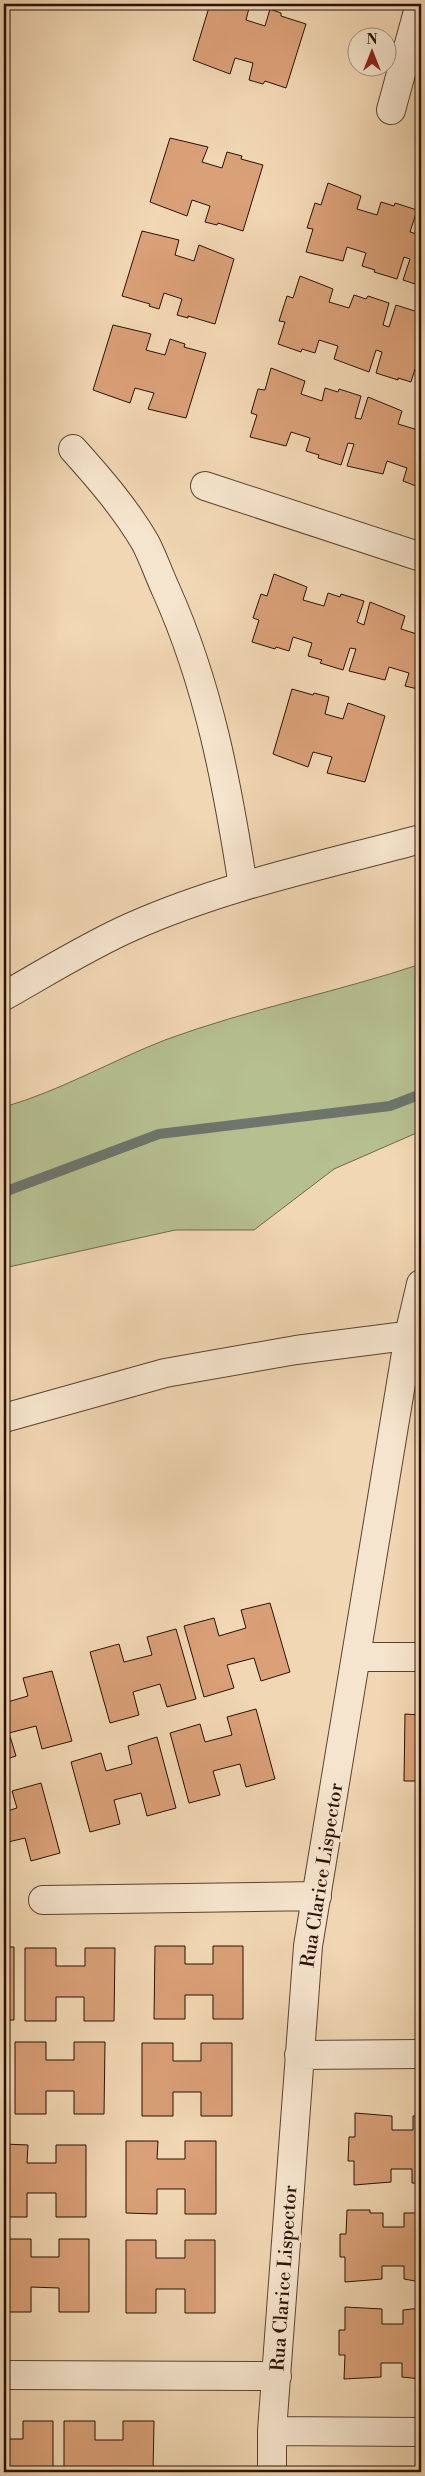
<svg xmlns="http://www.w3.org/2000/svg" width="425" height="2476" font-family="'Libre Bodoni',serif">
	<style>
		.green { fill: #b6bf90; stroke: #70684a }
		.lines { fill: none; stroke-linecap: round; stroke-linejoin: round }
		.stream { stroke: #6d756c; stroke-width: 10 }
		.building { fill: #daa078; stroke: #291004 }
		.minor-casing { stroke: #5b4230; stroke-width: 30 }
		.minor { stroke: #f6e5ce; stroke-width: 28 }
		.labels { text-anchor: middle; stroke-width: 5; stroke-linejoin: round; paint-order: stroke }
		.street-label { font-size: 19px; fill: #291004; stroke: #f6e5ce }
	</style>
	<rect width="100%" height="100%" fill="#f1d7b3"/>
	<filter id="stains"><feTurbulence type="fractalNoise" baseFrequency=".004" numOctaves="4"/><feColorMatrix values="0 0 0 0 .2 0 0 0 0 .09 0 0 0 0 .02 0 0 0 .5 -.17"/></filter>
	<radialGradient id="worn" r=".72"><stop offset=".6" stop-color="#630" stop-opacity="0"/><stop offset="1" stop-color="#630" stop-opacity=".3"/></radialGradient>
	<!-- green -->
	<path class="green" d="M421 964V1131L334 1169 254 1230H175L4 1268V1107C60 1091 111 1061 165 1040 249 1009 337 992 421 964Z"/>
	<g class="lines">
		<!-- stream -->
		<path class="stream" d="M4 1192 159 1134 390 1106 421 1094"/>
	</g>
	<!-- building -->
	<path class="building" d="M210 4H250L246 20 265 26 270 9 281 13V16L306 24 286 88 265 81 263 84 249 80 253 63 235 58 230 74 193 60Z
		M170 138 208 147 202 162 222 168 227 152 242 156 241 159 263 165 243 231 218 223 217 225 205 222 210 206 192 200 187 216 150 202Z
		M328 183 361 196 357 209 377 215 381 202 394 206 395 203 417 210 410 232 417 234 421 221V286L403 280 410 259 404 257 397 279 374 272 375 270 362 266 366 253 347 247 343 261 306 252 313 229 307 228 315 203 321 205Z
		M142 231 179 240 175 255 194 261 199 245 234 259 215 324 188 316V318L177 315 182 299 164 293 159 309 149 306 150 304 122 296Z
		M300 276 333 289 329 302 349 308 354 295 366 299 368 296 389 303 383 325 389 327 396 305 418 312 417 314 421 315V371L415 369 411 382 398 378V380L376 373 382 352 376 350 369 372 334 359 338 346 319 340 315 353 302 349 301 352 278 344 285 322 279 321 287 296 293 298Z
		M113 325 151 334 146 350 165 355 170 339 185 344 184 347 206 353 186 418 148 409 154 393 135 388 130 403 93 390Z
		M271 368 305 381 301 394 322 401 325 388 338 392 339 389 361 396 355 418 361 419 368 397 402 411 398 424 418 430 421 419V488L403 481 407 468 387 461 383 474 347 466 354 444 348 443 341 465 318 458 319 455 306 451 310 438 291 432 286 446 250 437 257 415 251 413 258 389 265 390Z
		M274 574 307 587 303 600 324 606 328 593 340 597 341 594 364 601 357 622 364 625 370 602 405 616 401 629 420 635 421 631V693L417 691 418 689 405 686 409 673 389 667 385 680 349 671 356 649 350 648 343 670 320 663 322 660 308 656 312 643 293 637 289 651 276 647 275 649 252 642 259 620 253 618 261 594 267 596Z
		M292 689 313 695 314 693 329 697 325 714 343 719 348 703 385 716 365 782 327 773 332 757 313 752 308 767 273 754Z
		M270 1603 290 1672 261 1681 254 1658 227 1665 234 1688 204 1697 184 1626 214 1618 219 1636 246 1628 241 1610Z
		M176 1629 196 1699 167 1707 160 1684 133 1692 139 1715 110 1723 90 1652 119 1644 124 1662 152 1655 147 1637Z
		M52 1671 72 1741 42 1749 36 1726 9 1733 16 1756 4 1760V1703L28 1696 23 1678Z
		M256 1709 275 1779 246 1787 240 1764 213 1771 220 1795 189 1803 170 1733 200 1724 205 1742 232 1735 227 1717Z
		M405 1714 421 1715V1781H404Z
		M157 1737 176 1808 147 1816 141 1793 114 1800 120 1824 90 1832 71 1762 101 1753 106 1771 132 1764 128 1746Z
		M41 1783 60 1853 31 1861 25 1838 4 1843V1812L17 1808 12 1791Z
		M417 1900H421V1973H417Z
		M155 1946H185V1964H213V1946H243V2019H213V1995H185V2019H154Z
		M4 1947H14V2020H4Z
		M25 1948H56V1966H85V1948H115L114 2021H84V1997H56V2021H25Z
		M15 2042H46V2060H74V2042H105L104 2114H74V2091H46V2114H15Z
		M142 2043H173V2061H201V2043H232V2116H201V2092H173V2116H142Z
		M355 2113 392 2116V2130H413V2116H421V2183H412V2169H391V2182L354 2185V2161H348L349 2137H355Z
		M126 2141H158L157 2159H185V2141H216V2214H185V2189H157V2214L126 2213Z
		M4 2144 28 2145 27 2163H56V2145H86V2217H56V2193H27V2217H4Z
		M347 2210H370V2213H383V2227H404V2213H418V2210H421V2282L404 2279V2266H382V2279L345 2282V2257H340V2234H346Z
		M4 2239H31V2257H59V2239H89V2312H59V2288L31 2287V2312H4Z
		M126 2240H156V2258H185V2240H215V2313H185V2289H156V2313H126Z
		M345 2307 382 2309V2324H403V2310L421 2308V2379L402 2377V2363H381V2377L344 2379 345 2355H339V2330H345Z
		M23 2421H53V2472H23V2469H4V2439H23Z
		M64 2421H95V2440H123V2421H154L153 2472H123V2470L64 2472Z"/>
	<g class="lines">
		<defs>
			<path id="minor" d="M391 110 420 4
				M73 449C99 478 125 508 145 542 153 557 159 575 166 590 209 686 227 783 243 886
				M205 486 421 557
				M4 996C45 973 88 946 131 927 223 886 324 865 421 839
				M4 1418 165 1373 296 1350 421 1334
				M356 1657H421
				M43 1900 317 1896
				M299 2055 421 2054
				M4 2375 277 2376
				M272 2431 421 2432
				M272 2472V2431L308 1946 409 1335 421 1284"/>
		</defs>
		<!-- minor casing -->
		<use href="#minor" class="minor-casing"/>
		<!-- minor -->
		<use href="#minor" class="minor"/>
	</g>
	<g class="labels">
		<!-- street labels -->
		<g class="street-label">
			<text transform="translate(321 1875) rotate(-81)" y="7">Rua Clarice Lispector</text>
			<text transform="translate(283 2278) rotate(-86)" y="7">Rua Clarice Lispector</text>
		</g>
	</g>
	<!-- margin -->
	<rect width="425" height="2476" fill="none" stroke="#f1d7b3" stroke-width="20"/>
	<rect x="5" y="5" width="415" height="2466" fill="none" stroke="#291004" stroke-width="2.5"/>
	<rect x="10" y="10" width="405" height="2456" fill="none" stroke="#291004"/>
	<!-- north arrow -->
	<g transform="translate(372 52)"><circle r="24" fill="#f6e5ce" stroke="#a4907d"/>
	<path d="M0-4L9 19L0 12L-9 19Z" fill="#8f2418"/>
	<text y="-8" font-size="14" font-weight="bold" text-anchor="middle" fill="#291004">N</text>
	</g>
	<rect width="100%" height="100%" filter="url(#stains)"/>
	<rect width="100%" height="100%" fill="url(#worn)"/>
</svg>
